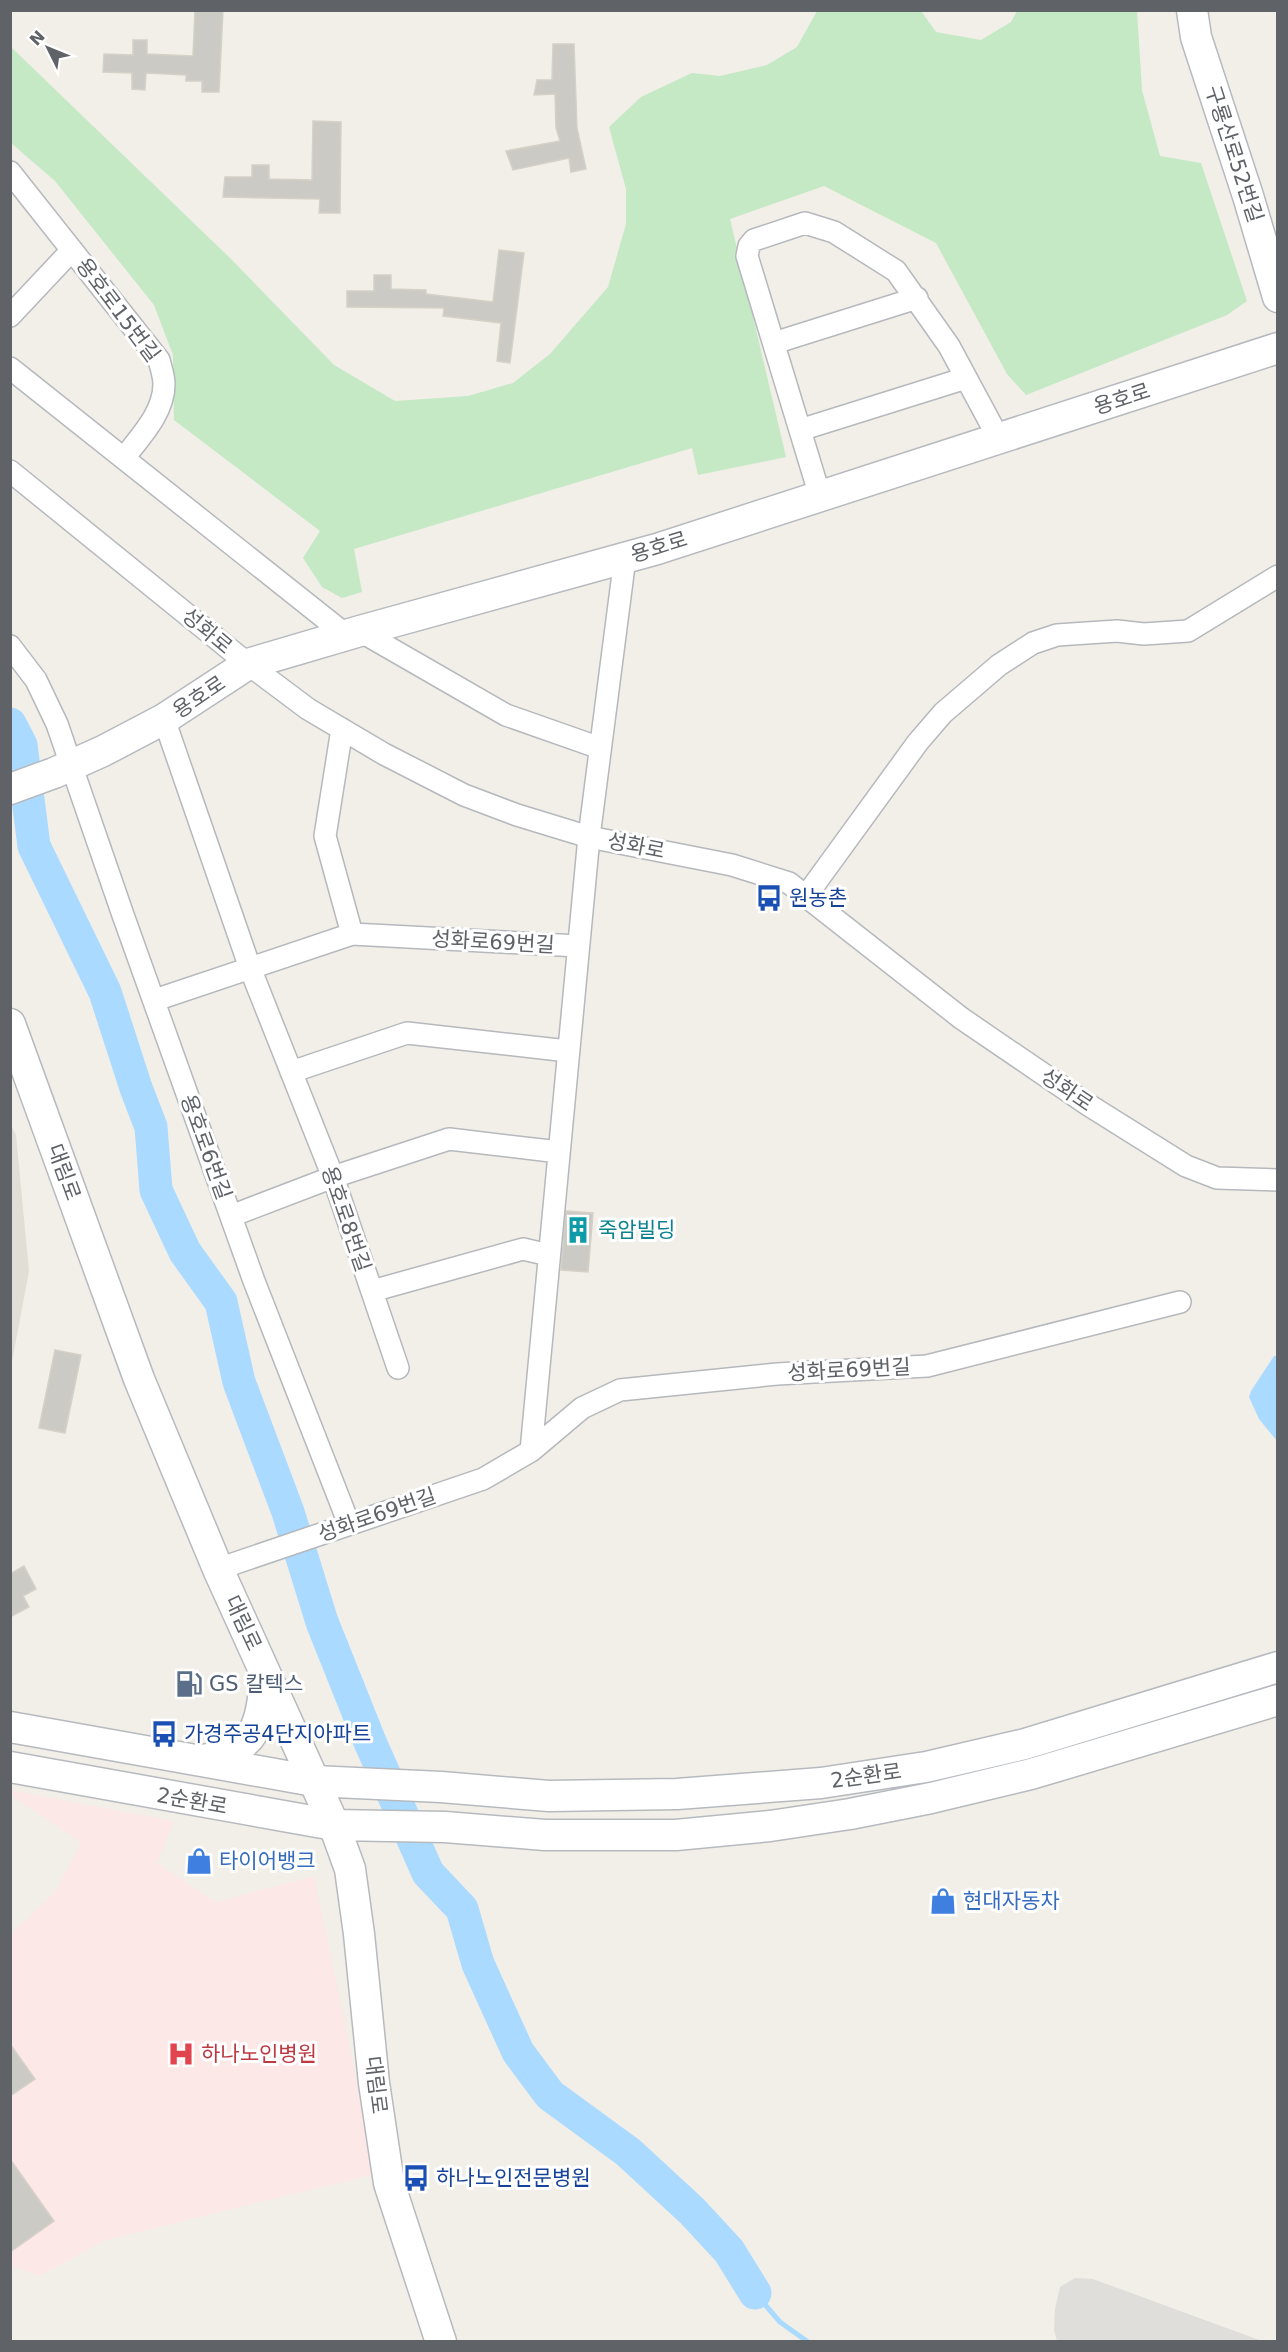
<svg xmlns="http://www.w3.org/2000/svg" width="1288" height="2352" font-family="'DejaVu Sans','Noto Sans KR',sans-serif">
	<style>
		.industrial { fill: #e0deda }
		.education { fill: #e1ded6 }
		.medical { fill: #fce8e6 }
		.green { fill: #c5e8c5 }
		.water { fill: #aadaff }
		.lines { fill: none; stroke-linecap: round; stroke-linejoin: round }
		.stream { stroke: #aadaff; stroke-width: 5 }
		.river { stroke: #aadaff; stroke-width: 33 }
		.building { fill: #cccac5; stroke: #d6d1c6; stroke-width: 1.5 }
		.street-casing { stroke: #b5b8bc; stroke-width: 24 }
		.secondary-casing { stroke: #b6babf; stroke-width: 33 }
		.street { stroke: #fff; stroke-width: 21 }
		.secondary { stroke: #fff; stroke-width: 30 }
		.labels { text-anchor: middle; stroke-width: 6; stroke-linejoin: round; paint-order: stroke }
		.street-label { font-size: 21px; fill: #5f6368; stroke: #fff }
		.transit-label { font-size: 21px; fill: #164399; stroke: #fff; text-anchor: start }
		.culture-label { font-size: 21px; fill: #0d838f; stroke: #fff; text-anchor: start }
		.service-label { font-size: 21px; fill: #4e5e75; stroke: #fff; text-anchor: start }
		.shop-label { font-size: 21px; fill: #366cbe; stroke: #fff; text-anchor: start }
		.health-label { font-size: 21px; fill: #be3a42; stroke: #fff; text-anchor: start }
	</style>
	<rect width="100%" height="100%" fill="#f1efe8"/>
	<!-- industrial -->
	<path class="industrial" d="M1075 2278 1093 2279 1262 2341H1057L1054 2330 1055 2309 1060 2287Z"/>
	<!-- education -->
	<path class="education" d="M10 1123 16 1135 29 1271 11 1367Z"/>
	<!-- medical -->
	<path class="medical" d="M10 1790 174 1821 157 1863 215 1902 314 1876 376 2174 106 2240 39 2276 11 2266V1934L56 1891 81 1842 11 1796Z"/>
	<!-- green -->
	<path class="green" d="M817 11H921L936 32 981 40 1011 22 1017 11H1137L1142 90 1160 156 1201 163 1247 301 1227 315 1026 395 1007 374 936 243 824 186 730 219 786 457 698 475 692 448 354 549 362 592 342 598 322 587 303 558 320 531 174 420 173 355 154 305 55 181 11 143 10 46 231 259 334 365 395 401 468 396 513 383 550 354 608 287 626 224V189L609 127 641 97 692 73 720 76 767 65 797 47Z"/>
	<!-- water -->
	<path class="water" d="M1274 1356H1278L1277 1441 1259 1419 1249 1397 1251 1391Z"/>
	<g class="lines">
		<!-- stream -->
		<path class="stream" d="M755 2293 780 2322 808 2342"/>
		<!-- river -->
		<path class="river" d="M10 724 21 745 34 846 105 992 136 1088 151 1127 156 1190 185 1252 221 1302 239 1382 288 1512 322 1622 370 1742 428 1873 462 1909 478 1964 518 2052 550 2095 628 2152 692 2211 729 2251 755 2293"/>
	</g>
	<!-- building -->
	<path class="building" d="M195 10H223L219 92H202V81H186V75L146 73 145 90 132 89V73L103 72 104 54 133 55V40H147V54L193 56Z
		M553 44H574L577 128 586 169 571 172 569 158 513 170 506 151 560 141 556 128 555 94 534 95 537 80H552Z
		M313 121 341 122 340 213H319L320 199 223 197 225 177H252V165H269V179L312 180Z
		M499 250 524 253 510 363 497 361 501 323 443 316 444 308 347 307V291H374V275H391V289L426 290V294L493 302Z
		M566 1211 593 1213 588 1272 561 1270Z
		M55 1350 81 1355 65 1433 39 1428Z
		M24 1566 36 1589 23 1596 29 1607 10 1617V1574Z
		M10 2044 35 2079 10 2096Z
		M10 2159 54 2221 10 2252Z"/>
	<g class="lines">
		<defs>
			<path id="street" d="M10 172 159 360C161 368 164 376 164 384 164 413 140 437 124 458
				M10 316 72 250
				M774 343 917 298
				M10 368 346 635
				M800 430 966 378
				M10 471 248 664 308 709 384 754 464 795 517 815 589 837 732 865 789 883 961 1018 1087 1104 1186 1166 1217 1178 1278 1180
				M820 496 747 256 749 246 754 240 805 223 834 232 896 271 949 346 999 439
				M625 558 589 837 531 1451 582 1408 620 1390 777 1374 927 1366 1180 1302
				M360 631 506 715 600 748
				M10 646 36 680 57 724 123 915 254 1281 349 1524
				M164 719 250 968 333 1177 398 1368
				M342 729 325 836 352 934
				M806 896 918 742 943 713 999 665 1033 643 1057 635 1117 631 1144 634 1188 631 1278 576
				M158 999 352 934 578 946
				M291 1072 407 1033 568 1051
				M231 1216 333 1177 449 1139 559 1152
				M372 1291 523 1249 549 1255
				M218 1569 483 1479 531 1451"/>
			<path id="secondary" d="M1192 10 1196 37 1248 196 1278 297
				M10 789 54 773 103 751 164 719 248 664 360 631 657 549 1278 348
				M10 1024 139 1379 218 1569 334 1825 350 1869 359 1934 374 2083 389 2183 441 2342
				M10 1727 314 1781 441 1787 549 1796 677 1794 821 1783 926 1767 1025 1744 1278 1667
				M203 1760C256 1751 263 1723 265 1674
				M10 1767 334 1825 445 1827 545 1835H676L770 1826 850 1814 931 1798 1031 1774 1278 1700"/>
		</defs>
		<!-- street casing -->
		<use href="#street" class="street-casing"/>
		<!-- secondary casing -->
		<use href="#secondary" class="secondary-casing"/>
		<!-- street -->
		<use href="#street" class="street"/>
		<!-- secondary -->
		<use href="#secondary" class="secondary"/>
	</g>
	<!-- icons -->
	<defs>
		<symbol id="bus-bare" viewBox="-9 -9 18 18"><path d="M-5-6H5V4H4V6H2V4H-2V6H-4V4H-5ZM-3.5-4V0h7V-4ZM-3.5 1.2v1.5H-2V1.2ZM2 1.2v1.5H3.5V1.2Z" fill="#1a4fb4" stroke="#fff" stroke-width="2.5" paint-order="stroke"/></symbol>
		<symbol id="building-bare" viewBox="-9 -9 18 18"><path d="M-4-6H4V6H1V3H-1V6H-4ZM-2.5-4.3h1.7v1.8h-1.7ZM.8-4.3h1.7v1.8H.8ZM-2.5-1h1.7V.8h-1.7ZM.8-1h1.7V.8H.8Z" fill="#0f9aa8" stroke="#fff" stroke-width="2.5" paint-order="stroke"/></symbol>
		<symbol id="fuel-bare" viewBox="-9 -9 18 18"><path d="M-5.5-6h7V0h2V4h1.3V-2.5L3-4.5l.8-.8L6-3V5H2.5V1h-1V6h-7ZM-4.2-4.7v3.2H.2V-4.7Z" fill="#5c6f8a" stroke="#fff" stroke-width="2.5" paint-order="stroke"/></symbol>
		<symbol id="shop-bare" viewBox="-9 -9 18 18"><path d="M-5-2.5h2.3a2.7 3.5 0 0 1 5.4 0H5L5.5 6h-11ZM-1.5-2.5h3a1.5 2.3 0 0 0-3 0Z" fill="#3f7fe0" stroke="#fff" stroke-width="2.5" paint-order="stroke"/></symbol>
		<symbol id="hospital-bare" viewBox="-9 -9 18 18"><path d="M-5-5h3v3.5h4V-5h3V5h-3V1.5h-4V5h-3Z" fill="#e0444e" stroke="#fff" stroke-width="2.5" paint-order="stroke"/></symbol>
	</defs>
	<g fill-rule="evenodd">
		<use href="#bus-bare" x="750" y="879" width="38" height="38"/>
		<use href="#building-bare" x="559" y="1211" width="38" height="38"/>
		<use href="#fuel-bare" x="170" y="1665" width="38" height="38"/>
		<use href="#bus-bare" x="145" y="1715" width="38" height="38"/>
		<use href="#shop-bare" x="180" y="1842" width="38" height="38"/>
		<use href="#shop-bare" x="924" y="1882" width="38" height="38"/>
		<use href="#hospital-bare" x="162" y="2035" width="38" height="38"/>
		<use href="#bus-bare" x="397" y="2159" width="38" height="38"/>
	</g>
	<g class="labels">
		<!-- street labels -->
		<g class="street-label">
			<text transform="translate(1234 154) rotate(72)" y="7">구룡산로52번길</text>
			<text transform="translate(118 310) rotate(53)" y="7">용호로15번길</text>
			<text transform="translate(1122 399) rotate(-18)" y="7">용호로</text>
			<text transform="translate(659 547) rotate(-17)" y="7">용호로</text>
			<text transform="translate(207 631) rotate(40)" y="7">성화로</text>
			<text transform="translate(199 697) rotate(-34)" y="7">용호로</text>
			<text transform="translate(636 846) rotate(11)" y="7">성화로</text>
			<text transform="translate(493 942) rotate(3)" y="7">성화로69번길</text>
			<text transform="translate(1067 1090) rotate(34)" y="7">성화로</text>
			<text transform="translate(206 1147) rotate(70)" y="7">용호로6번길</text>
			<text transform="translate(64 1172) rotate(70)" y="7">대림로</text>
			<text transform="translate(346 1219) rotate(71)" y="7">용호로8번길</text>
			<text transform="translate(849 1370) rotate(-3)" y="7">성화로69번길</text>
			<text transform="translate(377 1515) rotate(-19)" y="7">성화로69번길</text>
			<text transform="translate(243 1623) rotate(65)" y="7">대림로</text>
			<text transform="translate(866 1776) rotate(-8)" y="7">2순환로</text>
			<text transform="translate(192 1801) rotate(10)" y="7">2순환로</text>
			<text transform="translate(376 2085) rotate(83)" y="7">대림로</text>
		</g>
		<!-- transit labels -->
		<g class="transit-label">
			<text x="789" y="905">원농촌</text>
			<text x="184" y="1741">가경주공4단지아파트</text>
			<text x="436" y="2185">하나노인전문병원</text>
		</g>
		<!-- culture labels -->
		<g class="culture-label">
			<text x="598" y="1237">죽암빌딩</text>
		</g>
		<!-- service labels -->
		<g class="service-label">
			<text x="209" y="1691">GS 칼텍스</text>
		</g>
		<!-- shop labels -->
		<g class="shop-label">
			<text x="219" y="1868">타이어뱅크</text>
			<text x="963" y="1908">현대자동차</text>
		</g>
		<!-- health labels -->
		<g class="health-label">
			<text x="201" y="2061">하나노인병원</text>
		</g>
	</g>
	<!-- border -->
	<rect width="1288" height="2352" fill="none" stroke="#5f6368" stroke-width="24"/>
	<!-- north arrow -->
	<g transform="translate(48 48) rotate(313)" stroke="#ffffff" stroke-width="4.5" paint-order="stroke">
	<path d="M0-4.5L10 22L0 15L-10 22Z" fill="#5f6368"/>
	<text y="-9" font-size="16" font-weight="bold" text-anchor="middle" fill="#5f6368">N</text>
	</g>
</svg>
